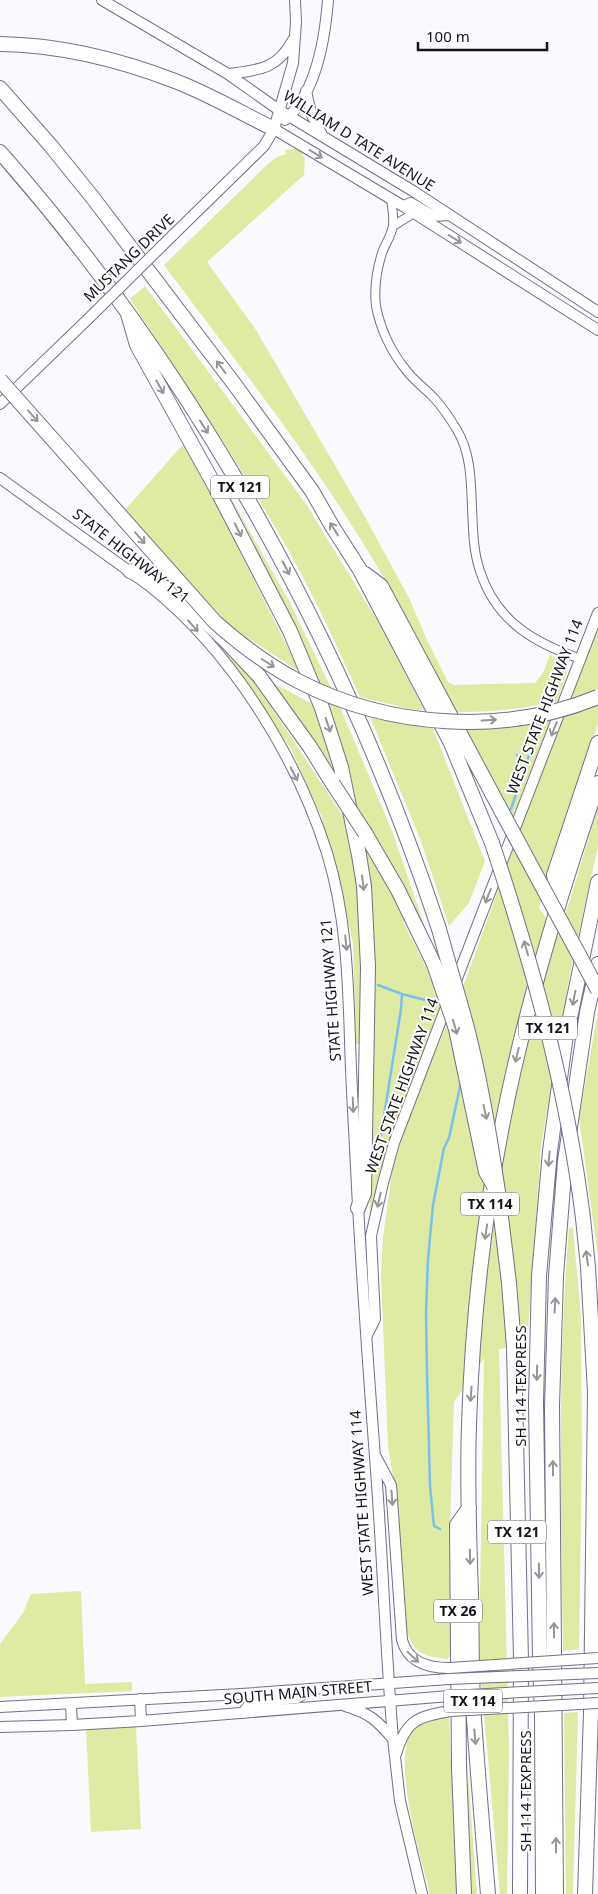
<svg xmlns="http://www.w3.org/2000/svg" width="598" height="1894" font-family="'Noto Sans',sans-serif">
	<style>
		.green { fill: #dfeaa3 }
		.lines { fill: none; stroke-linecap: round; stroke-linejoin: round }
		.stream { stroke: #7ac1ef; stroke-width: 2.5 }
		.street-casing { stroke: #737086; stroke-width: 10 }
		.secondary-casing { stroke: #737086; stroke-width: 12 }
		.highway-casing { stroke: #737086; stroke-width: 16 }
		.street { stroke: #fff; stroke-width: 8 }
		.secondary { stroke: #fff; stroke-width: 10 }
		.highway { stroke: #fff; stroke-width: 14 }
		.secondary-bridge-casing { stroke: #737086; stroke-width: 12; stroke-linecap: butt }
		.highway-bridge-casing { stroke: #737086; stroke-width: 16; stroke-linecap: butt }
		.secondary-bridge { stroke: #fff; stroke-width: 10 }
		.highway-bridge { stroke: #fff; stroke-width: 14 }
		.oneway { stroke: #959598 }
		.labels { text-anchor: middle; stroke-width: 4; stroke-linejoin: round; paint-order: stroke }
		.shield { fill: #fff; stroke: #5a5a5f; stroke-width: 1 }
		.shield-label { font-size: 14px; font-weight: bold; fill: #14131b }
		.street-label { font-size: 15px; fill: #14131b; stroke: #fff }
	</style>
	<rect width="100%" height="100%" fill="#faf9fe"/>
	<!-- green -->
	<path class="green" d="M295 149 304 152 302 155 305 158 304 175 207 262 256 330 365 517 409 598 427 640 448 682 454 685 535 683 543 673 550 655 566 665 567 673 557 701C524 709 491 712 456 712 426 654 396 595 361 540 302 444 231 355 164 265L267 165 277 157 286 154 285 150Z
		M145 286 306 504 380 625 424 710 410 709 360 697C338 648 316 600 290 553 241 466 185 382 130 299Z
		M185 442 300 672 234 629 200 597 125 510Z
		M224 486 288 599 331 688 318 682 220 488Z
		M598 626V723L539 908 559 936 598 807V846L570 973 541 1147 527 1345 499 1349 509 1750 507 1894H500L479 1657 484 1358 454 1402 449 1558 454 1658 448 1657V1659C420 1656 414 1653 405 1626L395 1488 388 1446 381 1275 383 1237 392 1172 411 1109 466 979 527 809Z
		M219 645 253 679 350 827 357 886 362 944 361 1044H356L353 944 341 887 321 815 291 749 247 682Z
		M270 681 316 706 341 786Z
		M325 701 340 707 392 831 425 927H422L357 809 345 762Z
		M370 717 432 726 485 861 469 903 449 926 421 841Z
		M551 719 513 816 466 728 476 729Z
		M370 850 406 920 403 922 428 971 440 1006 386 1151 377 1185 373 1213 370 1218 365 851Z
		M598 1011V1257L579 1118Z
		M569 1228H573L581 1318 582 1450 579 1649 563 1651C561 1510 557 1369 569 1228Z
		M81 1591 85 1684 132 1682V1691L0 1697V1644L23 1613 31 1594Z
		M578 1712 573 1894H566L564 1713Z
		M449 1717 457 1894H430C422 1862 389 1754 414 1729 423 1719 437 1719 449 1717Z
		M136 1726 141 1829 91 1832 86 1728Z
		M467 1760 477 1894H471Z"/>
	<g class="lines">
		<!-- stream -->
		<path class="stream" d="M545 707 560 664
			M517 755 525 765
			M511 809 541 719
			M378 985 402 994 433 1002
			M381 1135 401 1009 402 994
			M440 1529 434 1526 430 1486 427 1373 426 1313 428 1259 433 1205 444 1148 449 1138 461 1082"/>
		<defs>
			<path id="street" d="M391 199C392 207 394 217 393 225 392 235 385 244 382 253 377 269 374 289 376 306 380 328 391 352 406 370 414 381 426 389 435 399 443 408 451 420 457 430 471 453 471 482 472 507 473 528 473 551 480 571 496 621 534 643 581 659
				M393 226 414 213"/>
			<path id="secondary" d="M102 0 228 74 279 110 413 191 598 312
				M228 74C258 70 277 70 293 40
				M306 91 311 113 322 135
				M285 120C316 94 325 38 328 0
				M274 129 403 206 598 330
				M403 206 411 203 433 216 450 215
				M172 236 264 146 274 129 293 63 296 22 295 0
				M0 404 87 320
				M0 478 151 587C231 651 296 755 327 853 346 915 348 975 350 1040 351 1082 354 1125 356 1167 361 1273 369 1378 377 1484 383 1569 386 1654 393 1739L400 1801 422 1894
				M454 986 598 613
				M367 1335 375 1319 371 1236 383 1183 394 1143 448 1002
				M376 1457 391 1485 402 1640C408 1662 427 1668 449 1668
				M140 1699 141 1721
				M71 1704 72 1725
				M345 1706C369 1713 377 1720 393 1739
				M0 1707 241 1694 449 1679
				M243 1713 248 1706 254 1702 297 1698 308 1691
				M0 1727 72 1725 141 1721 450 1696
				M396 1754C406 1720 418 1716 451 1711"/>
			<path id="highway" d="M0 44C61 45 118 59 175 81 209 94 241 113 274 129
				M0 88 51 146 93 198 235 385 312 491 332 526 360 570 451 743 492 843
				M0 152C198 377 345 645 439 929
				M128 314 137 345 216 488 290 631 322 708 341 767 359 855 364 886 368 967 364 1193 358 1208
				M130 571 158 583 191 608 227 642 259 676 310 747 333 784
				M365 574 381 586 502 812
				M365 833 398 890 434 964
				M559 904 554 875 598 743
				M498 1192 509 1283 514 1347 521 1660 520 1894
				M583 1218 588 1267 595 1392 591 1713 585 1894
				M464 1894 459 1767 457 1525 469 1508
				M488 1894C483 1836 478 1777 474 1719 471 1678 472 1636 471 1594 469 1538 467 1481 469 1425 472 1325 483 1224 502 1126 524 1011 560 894 598 783
				M543 1894 542 1717 540 1659 536 1402 539 1276 550 1151 565 1042 598 882
				M556 1894 552 1406 556 1276 565 1161 587 1012 598 964"/>
		</defs>
		<!-- street casing -->
		<use href="#street" class="street-casing"/>
		<!-- secondary casing -->
		<use href="#secondary" class="secondary-casing"/>
		<!-- highway casing -->
		<use href="#highway" class="highway-casing"/>
		<!-- street -->
		<use href="#street" class="street"/>
		<!-- secondary -->
		<use href="#secondary" class="secondary"/>
		<!-- highway -->
		<use href="#highway" class="highway"/>
		<defs>
			<path id="secondary-bridge" d="M87 320 172 236
				M449 1668 598 1658
				M449 1679 598 1673
				M450 1696 598 1688
				M451 1711 598 1703"/>
			<path id="highway-bridge" d="M0 380 215 622C241 645 267 665 298 681 388 728 504 736 598 697
				M333 784 365 833
				M502 812 598 990
				M492 843C533 966 567 1089 583 1218
				M439 929C448 962 458 995 467 1028 481 1082 490 1137 498 1192
				M434 964 456 1029 486 1172 494 1186"/>
		</defs>
		<!-- secondary-bridge casing -->
		<use href="#secondary-bridge" class="secondary-bridge-casing"/>
		<!-- highway-bridge casing -->
		<use href="#highway-bridge" class="highway-bridge-casing"/>
		<!-- secondary-bridge -->
		<use href="#secondary-bridge" class="secondary-bridge"/>
		<!-- highway-bridge -->
		<use href="#highway-bridge" class="highway-bridge"/>
	</g>
	<!-- one-way arrows -->
	<defs><path id="oneway-shaft" d="M-6 0H5M1.5-3L5.5 0L1.5 3" fill="none" stroke-width="1.6" stroke-linecap="round" stroke-linejoin="round" transform="scale(1.25)"/></defs>
	<g class="oneway">
		<use href="#oneway-shaft" transform="translate(316 154) rotate(31)"/>
		<use href="#oneway-shaft" transform="translate(455 239) rotate(32)"/>
		<use href="#oneway-shaft" transform="translate(221 367) rotate(-127)"/>
		<use href="#oneway-shaft" transform="translate(160 387) rotate(61)"/>
		<use href="#oneway-shaft" transform="translate(33 416) rotate(48)"/>
		<use href="#oneway-shaft" transform="translate(204 427) rotate(58)"/>
		<use href="#oneway-shaft" transform="translate(334 529) rotate(-122)"/>
		<use href="#oneway-shaft" transform="translate(238 530) rotate(63)"/>
		<use href="#oneway-shaft" transform="translate(140 538) rotate(49)"/>
		<use href="#oneway-shaft" transform="translate(286 568) rotate(63)"/>
		<use href="#oneway-shaft" transform="translate(193 626) rotate(48)"/>
		<use href="#oneway-shaft" transform="translate(268 663) rotate(32)"/>
		<use href="#oneway-shaft" transform="translate(489 720) rotate(-3)"/>
		<use href="#oneway-shaft" transform="translate(328 725) rotate(71)"/>
		<use href="#oneway-shaft" transform="translate(554 729) rotate(112)"/>
		<use href="#oneway-shaft" transform="translate(294 774) rotate(63)"/>
		<use href="#oneway-shaft" transform="translate(363 883) rotate(83)"/>
		<use href="#oneway-shaft" transform="translate(488 896) rotate(111)"/>
		<use href="#oneway-shaft" transform="translate(346 943) rotate(84)"/>
		<use href="#oneway-shaft" transform="translate(526 948) rotate(-106)"/>
		<use href="#oneway-shaft" transform="translate(574 998) rotate(101)"/>
		<use href="#oneway-shaft" transform="translate(455 1027) rotate(74)"/>
		<use href="#oneway-shaft" transform="translate(517 1055) rotate(104)"/>
		<use href="#oneway-shaft" transform="translate(353 1105) rotate(88)"/>
		<use href="#oneway-shaft" transform="translate(485 1112) rotate(78)"/>
		<use href="#oneway-shaft" transform="translate(549 1159) rotate(95)"/>
		<use href="#oneway-shaft" transform="translate(379 1200) rotate(103)"/>
		<use href="#oneway-shaft" transform="translate(486 1232) rotate(98)"/>
		<use href="#oneway-shaft" transform="translate(587 1258) rotate(-97)"/>
		<use href="#oneway-shaft" transform="translate(555 1305) rotate(-87)"/>
		<use href="#oneway-shaft" transform="translate(537 1373) rotate(91)"/>
		<use href="#oneway-shaft" transform="translate(471 1394) rotate(94)"/>
		<use href="#oneway-shaft" transform="translate(553 1468) rotate(-90)"/>
		<use href="#oneway-shaft" transform="translate(392 1498) rotate(86)"/>
		<use href="#oneway-shaft" transform="translate(470 1557) rotate(89)"/>
		<use href="#oneway-shaft" transform="translate(539 1571) rotate(89)"/>
		<use href="#oneway-shaft" transform="translate(554 1630) rotate(-90)"/>
		<use href="#oneway-shaft" transform="translate(413 1657) rotate(43)"/>
		<use href="#oneway-shaft" transform="translate(475 1737) rotate(85)"/>
		<use href="#oneway-shaft" transform="translate(556 1845) rotate(-90)"/>
	</g>
	<g class="labels">
		<!-- shield labels -->
		<g class="shield">
			<rect x="211" y="475.5" width="58" height="23" rx="4"/>
			<rect x="519" y="1016.5" width="58" height="23" rx="4"/>
			<rect x="461" y="1192.5" width="58" height="23" rx="4"/>
			<rect x="488" y="1520.5" width="58" height="23" rx="4"/>
			<rect x="434" y="1599.5" width="48" height="23" rx="4"/>
			<rect x="444" y="1689.5" width="58" height="23" rx="4"/>
		</g>
		<g class="shield-label">
			<text x="240" y="492">TX 121</text>
			<text x="548" y="1033">TX 121</text>
			<text x="490" y="1209">TX 114</text>
			<text x="517" y="1537">TX 121</text>
			<text x="458" y="1616">TX 26</text>
			<text x="473" y="1706">TX 114</text>
		</g>
		<!-- street labels -->
		<g class="street-label">
			<text transform="translate(359 141) rotate(32)" y="5">WILLIAM D TATE AVENUE</text>
			<text transform="translate(129 258) rotate(-44)" y="5">MUSTANG DRIVE</text>
			<text transform="translate(131 556) rotate(38)" y="5">STATE HIGHWAY 121</text>
			<text transform="translate(545 707) rotate(-69)" y="5">WEST STATE HIGHWAY 114</text>
			<text transform="translate(331 990) rotate(-94)" y="5">STATE HIGHWAY 121</text>
			<text transform="translate(402 1086) rotate(-70)" y="5">WEST STATE HIGHWAY 114</text>
			<text transform="translate(521 1386) rotate(-90)" y="5">SH 114 TEXPRESS</text>
			<text transform="translate(362 1503) rotate(-94)" y="5">WEST STATE HIGHWAY 114</text>
			<text transform="translate(298 1693) rotate(-5)" y="5">SOUTH MAIN STREET</text>
			<text transform="translate(526 1791) rotate(-90)" y="5">SH 114 TEXPRESS</text>
		</g>
	</g>
	<!-- scale -->
	<path d="M418 42v8h129v-8" fill="none" stroke="#14131b" stroke-width="2.5"/>
	<text x="426" y="42" font-size="15" fill="#14131b" stroke="#ffffff" stroke-width="4" paint-order="stroke">100 m</text>
</svg>
